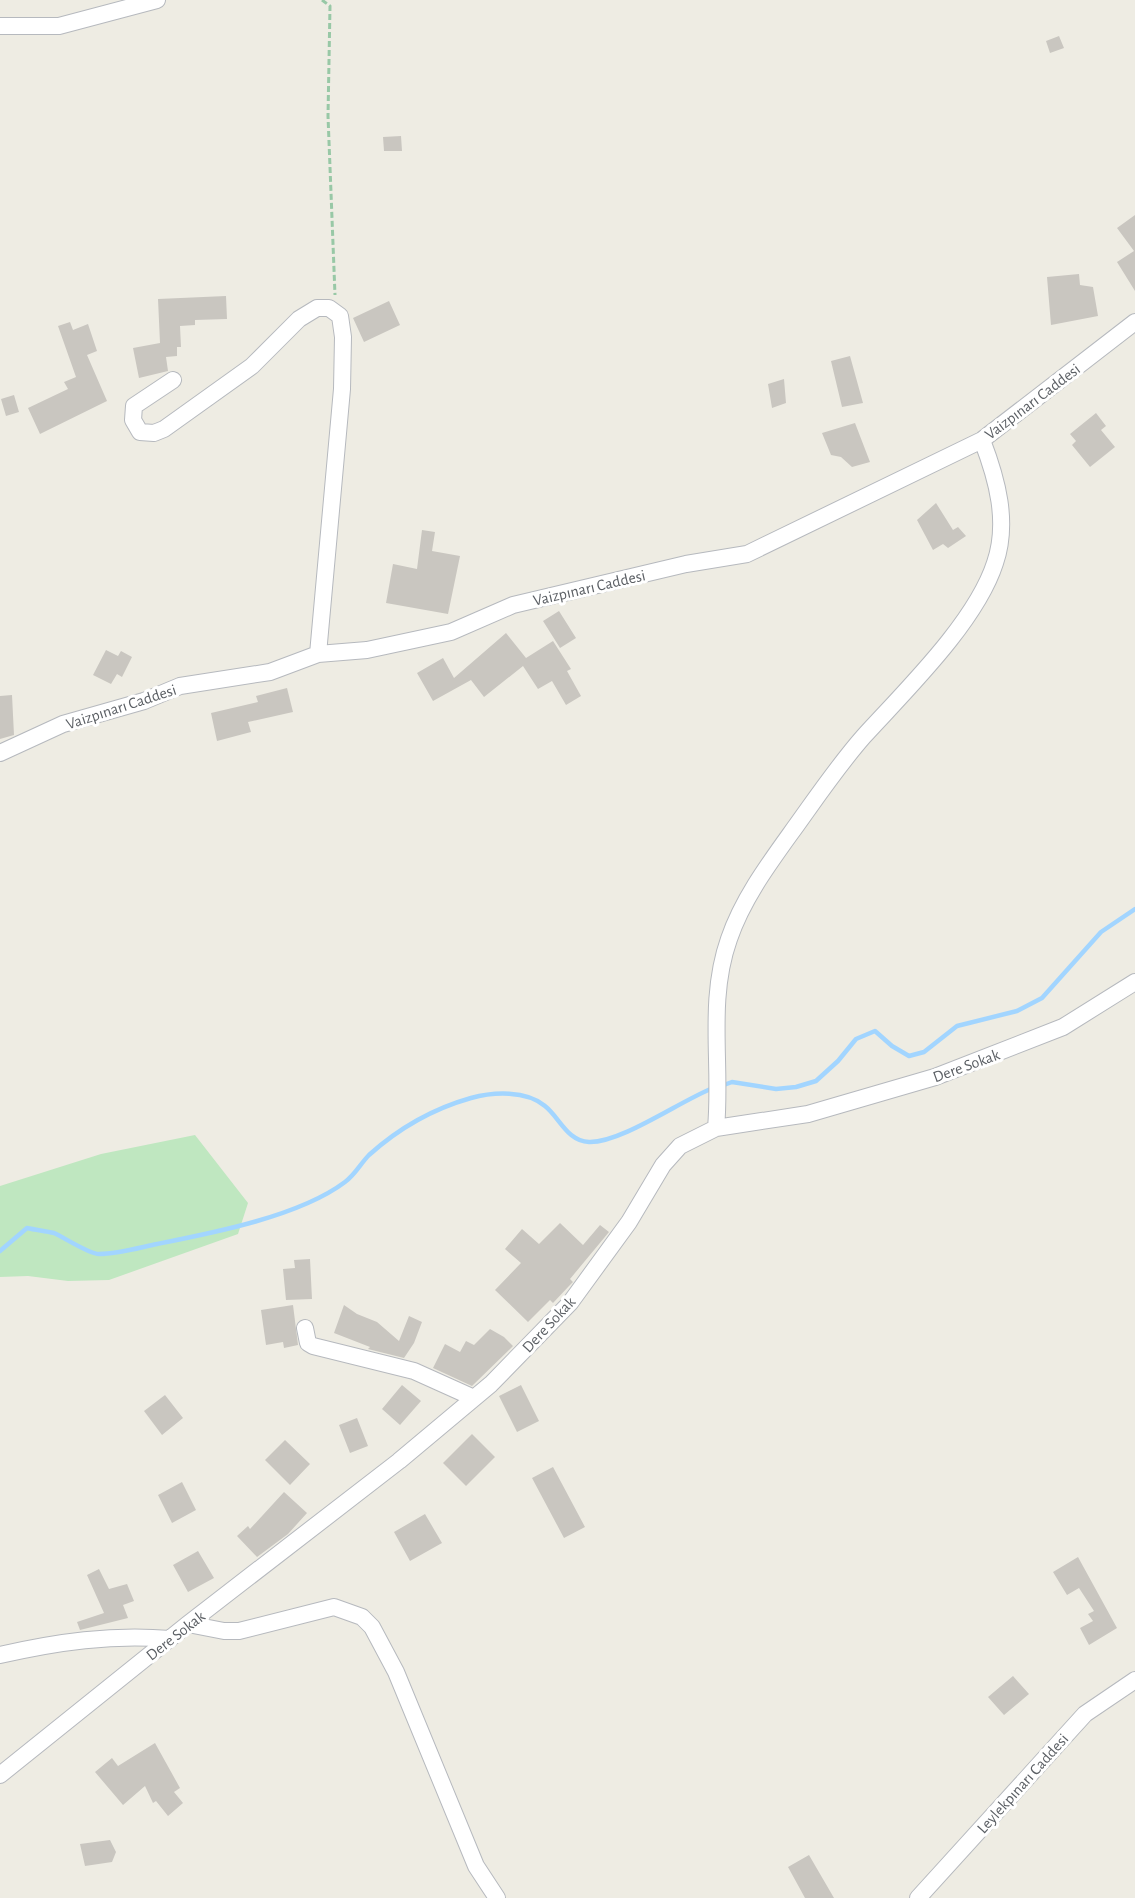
<svg xmlns="http://www.w3.org/2000/svg" width="1135" height="1898" font-family="'Alegreya Sans',sans-serif">
	<style>
		.green { fill: #bfe7c0 }
		.lines { fill: none; stroke-linecap: round; stroke-linejoin: round }
		.stream { stroke: #a2d5ff; stroke-width: 4.5 }
		.building { fill: #c9c6c0 }
		.minor-casing { stroke: #b6b9be; stroke-width: 18 }
		.path { stroke: #98c8a6; stroke-width: 3; stroke-dasharray: 6 3; stroke-linecap: butt }
		.minor { stroke: #fff; stroke-width: 16 }
		.labels { text-anchor: middle; stroke-width: 6; stroke-linejoin: round; paint-order: stroke }
		.street-label { font-size: 16px; fill: #5b5f64; stroke: #fff }
	</style>
	<rect width="100%" height="100%" fill="#eeece3"/>
	<!-- green -->
	<path class="green" d="M195 1135 248 1203 238 1234 109 1280 68 1281 28 1276 0 1277V1186L101 1154Z"/>
	<g class="lines">
		<!-- stream -->
		<path class="stream" d="M721 1086 732 1082 776 1089 796 1087 816 1081 838 1061 856 1039 875 1031 892 1046 909 1056 924 1052 957 1026 1017 1011 1042 998 1101 932 1135 909
			M0 1251 27 1228C36 1230 45 1231 54 1233 65 1238 89 1254 99 1254 118 1254 138 1248 157 1244 213 1233 300 1216 345 1182 355 1175 361 1163 369 1155 399 1128 432 1109 471 1098 493 1092 526 1090 545 1106 560 1118 567 1141 589 1142 621 1143 680 1101 713 1088"/>
	</g>
	<!-- building -->
	<path class="building" d="M1059 36 1064 48 1050 53 1046 41Z
		M401 136 402 151H384L383 137Z
		M1135 215V291L1117 262 1134 251 1117 228Z
		M1079 274 1080 285 1093 287 1098 316 1051 325 1047 277Z
		M226 296 227 319 195 320V325L180 326 181 347H177V356L166 357 168 371 139 378 133 348 160 343 158 299Z
		M389 301 400 325 364 342 353 318Z
		M70 322 73 330 88 324 97 351 87 355 107 401 40 434 28 408 68 389 64 382 76 377 58 326Z
		M850 356 863 403 842 407 831 361Z
		M784 379 786 403 772 408 768 384Z
		M14 395 19 412 6 416 1 399Z
		M1096 413 1106 426 1101 430 1115 447 1090 467 1072 445 1076 441 1070 434Z
		M855 423 870 462 852 467 841 457 831 455 822 433Z
		M936 503 953 530 958 527 966 536 948 548 943 544 933 550 917 520Z
		M422 530 435 532 432 551 460 556 448 614 386 603 393 564 417 569Z
		M559 611 576 638 560 648 543 621Z
		M506 633 526 658 553 641 571 669 567 671 581 696 566 705 552 681 538 689 523 666 484 697 471 680 433 701 417 673 443 658 454 678Z
		M106 650 118 656 121 651 132 657 122 677 117 674 111 684 93 675Z
		M287 688 293 712 248 722 251 732 217 741 211 713 258 702 256 696Z
		M12 695 14 735 0 739V696Z
		M560 1223 583 1245 600 1225 609 1232 570 1279 573 1282 569 1286 553 1303 550 1300 528 1322 495 1290 521 1263 505 1249 522 1229 539 1244Z
		M310 1259 312 1299 286 1300 283 1269 295 1268 294 1260Z
		M293 1305 298 1345 284 1348 283 1342 266 1345 261 1310Z
		M344 1305 357 1314 377 1322 399 1341 409 1316 422 1322 414 1343 404 1358 368 1349 370 1347 334 1333Z
		M490 1329 504 1337 513 1346 472 1386 433 1368 445 1344 460 1352 466 1341 474 1345Z
		M402 1385 421 1401 400 1425 382 1409Z
		M521 1385 539 1421 517 1432 499 1396Z
		M165 1395 183 1418 162 1435 144 1411Z
		M357 1418 368 1446 350 1453 339 1425Z
		M472 1434 495 1457 466 1486 443 1463Z
		M285 1440 310 1464 290 1485 265 1460Z
		M553 1467 585 1527 564 1538 532 1478Z
		M182 1482 196 1510 172 1523 158 1495Z
		M284 1492 307 1513 288 1534 257 1557 237 1536 248 1526 250 1529Z
		M425 1514 442 1543 410 1561 394 1532Z
		M198 1551 214 1578 188 1592 173 1565Z
		M1078 1557 1117 1628 1089 1645 1080 1628 1093 1621 1088 1614 1094 1611 1079 1588 1067 1595 1053 1572Z
		M99 1569 109 1589 127 1584 134 1601 123 1605 128 1618 80 1630 77 1622 104 1613 87 1575Z
		M1013 1676 1029 1694 1004 1715 988 1697Z
		M155 1743 180 1788 174 1792 183 1803 168 1816 156 1801 153 1803 145 1786 123 1805 95 1772 112 1758 118 1766Z
		M110 1840 116 1852 112 1862 85 1866 80 1844Z
		M809 1855 834 1898H805L788 1867Z"/>
	<g class="lines">
		<defs>
			<path id="minor" d="M0 26H59L157 0
				M173 380 134 406 133 420 140 432 154 433 164 429 252 366 299 319 317 308H329L340 316 343 337 342 389 318 654
				M0 753 63 724 144 701 180 686 270 672 318 654 367 650 451 632 513 605 686 564 747 554 982 440 1135 322
				M716 1128C722 1065 707 1001 729 939 744 895 774 857 801 819 821 791 841 762 864 736 906 690 976 622 995 563 1009 522 997 479 982 440
				M305 1328 308 1343 313 1346 414 1371 474 1398
				M188 1624 224 1631H239L334 1607 362 1617 372 1627 396 1672 476 1866 497 1898
				M0 1655C57 1642 112 1634 170 1639
				M0 1775 188 1624 399 1461 491 1384 570 1303 629 1222 663 1165 680 1146 716 1128 808 1114 935 1077 1063 1027 1135 982
				M918 1898 1085 1714 1135 1680"/>
		</defs>
		<!-- minor casing -->
		<use href="#minor" class="minor-casing"/>
		<!-- path -->
		<path class="path" d="M322 0 330 6 328 116 335 295"/>
		<!-- minor -->
		<use href="#minor" class="minor"/>
	</g>
	<g class="labels">
		<!-- street labels -->
		<g class="street-label">
			<text transform="translate(1032 401) rotate(-37)" y="6">Vaizpınarı Caddesi</text>
			<text transform="translate(589 587) rotate(-13)" y="6">Vaizpınarı Caddesi</text>
			<text transform="translate(121 706) rotate(-18)" y="6">Vaizpınarı Caddesi</text>
			<text transform="translate(966 1065) rotate(-20)" y="6">Dere Sokak</text>
			<text transform="translate(548 1324) rotate(-47)" y="6">Dere Sokak</text>
			<text transform="translate(175 1635) rotate(-38)" y="6">Dere Sokak</text>
			<text transform="translate(1022 1783) rotate(-48)" y="6">Leylekpınarı Caddesi</text>
		</g>
	</g>
</svg>
